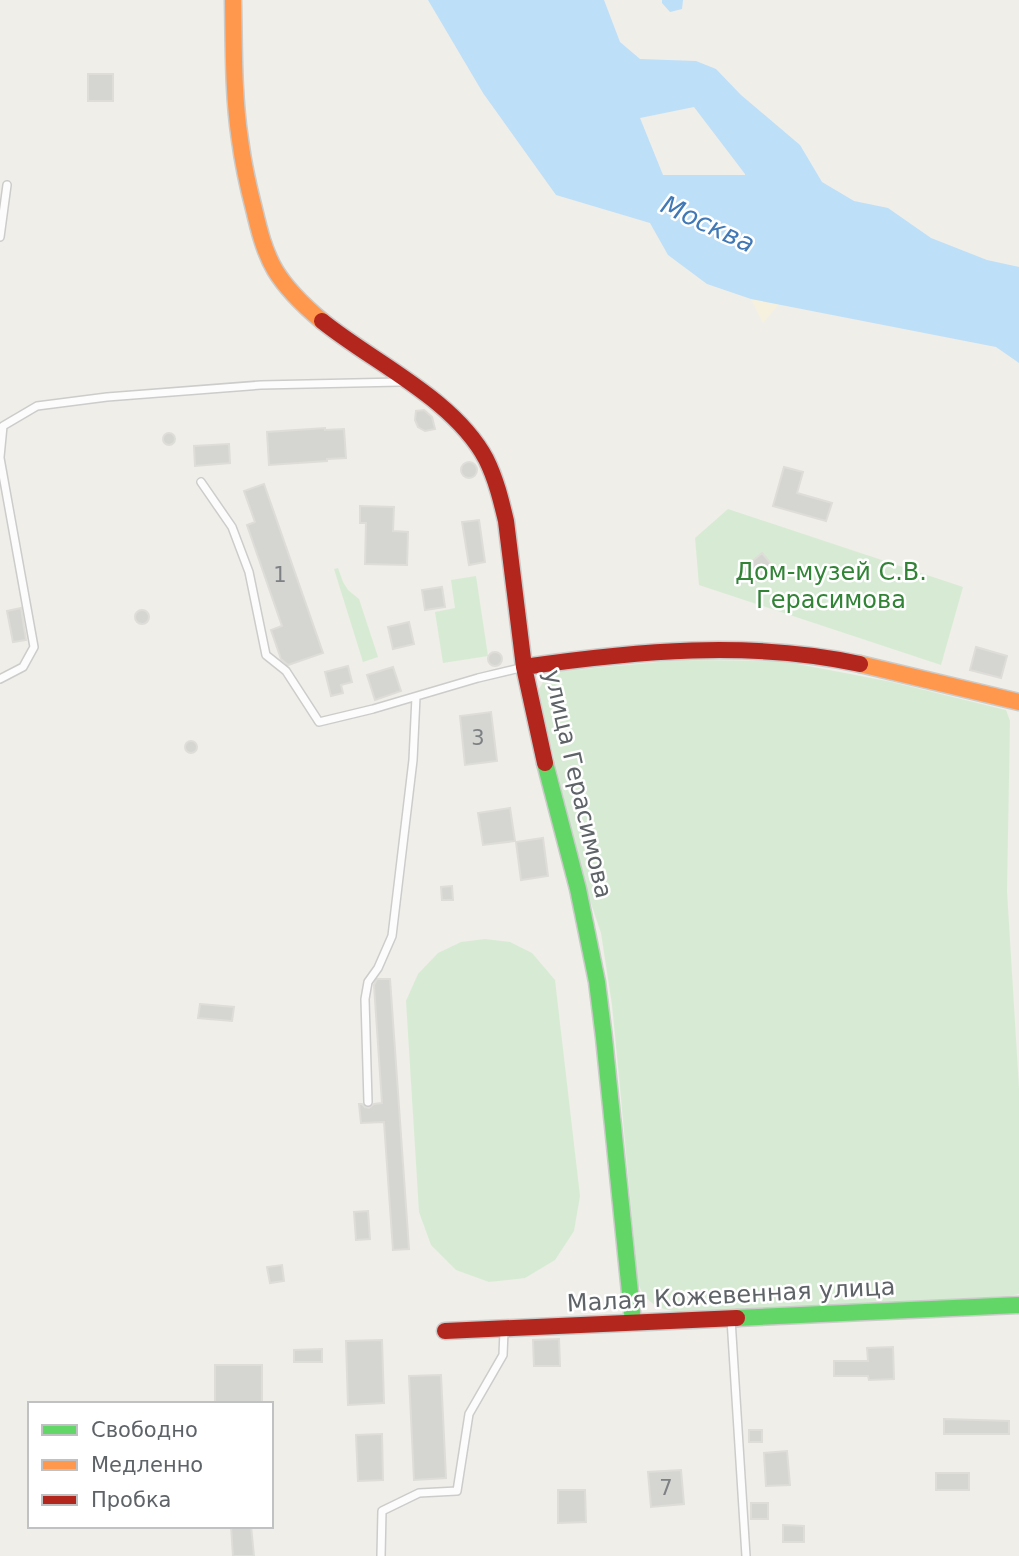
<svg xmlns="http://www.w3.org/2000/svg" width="1019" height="1556" font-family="'DejaVu Sans',sans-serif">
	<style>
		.green { fill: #d7ebd4 }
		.sand { fill: #f6f1df }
		.water { fill: #bedff8; fill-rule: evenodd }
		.building { fill: #d5d5d2; stroke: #deddd8; stroke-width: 2 }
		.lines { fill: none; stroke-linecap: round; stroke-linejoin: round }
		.lane-casing { stroke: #cccccb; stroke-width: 10 }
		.fast-casing { stroke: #cbcbca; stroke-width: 19 }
		.slow-casing { stroke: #cbcbca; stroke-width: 19 }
		.jam-casing { stroke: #cbcbca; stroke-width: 19 }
		.lane { stroke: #fdfcfc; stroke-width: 7 }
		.fast { stroke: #63d668; stroke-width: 16 }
		.slow { stroke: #ff974d; stroke-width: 16 }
		.jam { stroke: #b3261e; stroke-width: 16 }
		.labels { text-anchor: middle; stroke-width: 5; stroke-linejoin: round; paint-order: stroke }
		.number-label { font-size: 21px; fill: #7d8184 }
		.park-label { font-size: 24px; fill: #318336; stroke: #fff }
		.street-label { font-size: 24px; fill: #5e6368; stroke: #fff }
		.water-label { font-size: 26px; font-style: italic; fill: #4179b6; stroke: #fff }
	</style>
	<rect width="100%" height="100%" fill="#efeee9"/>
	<!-- green -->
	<path class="green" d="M728 509 963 587 941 665 699 585 695 538Z
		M338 568 343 582 348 590 359 599 378 657 363 662 334 569Z
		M476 576 488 656 443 663 435 612 455 608 451 580Z
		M681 660 782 661 892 682 1006 710 1010 721 1007 891 1019 1088V1294L1009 1296 689 1313C663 1310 650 1309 638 1284L619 1077 612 1005 601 933 584 883 542 708 539 689 547 675 562 671Z
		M485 939 510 942 532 953 555 980 580 1196 574 1231 555 1260 525 1278 489 1282 456 1270 431 1245 419 1212 406 1001 418 974 438 953 461 942Z"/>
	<!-- sand -->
	<path class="sand" d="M751 299 779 304 763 323Z"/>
	<!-- water -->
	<path class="water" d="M428 0H604L620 42 640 59 696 61 716 69 741 95 800 145 822 182 854 201 888 208 931 238 987 260 1019 267V363L996 347 751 299 707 284 668 255 650 223 556 195 483 93ZM694 107 745 174V175H663L640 118Z
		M662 0H683L682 9 670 12 662 3Z"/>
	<!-- building -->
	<path class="building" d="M88 74H113V101H88Z
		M424 410 432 417 435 429 425 431 418 427 415 420 416 411Z
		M325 428V430L344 429 346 458 327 459V461L269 465 267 432Z
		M163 439a6 6 0 1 1 12 0a6 6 0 1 1-12 0Z
		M229 444 230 463 195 466 194 446Z
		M461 470a8 8 0 1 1 16 0a8 8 0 1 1-16 0Z
		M784 467 803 472 797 493 832 503 826 521 773 506Z
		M264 484 323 653 288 665 281 659 271 630 282 626 247 525 255 522 244 491Z
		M360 506 394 507 393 531 408 532 407 565 365 564 366 523H360Z
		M479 520 485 562 469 565 462 522Z
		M762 553 773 566 753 583 742 570Z
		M442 587 445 607 425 610 422 590Z
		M21 608 26 640 13 642 7 611Z
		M135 617a7 7 0 1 1 14 0a7 7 0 1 1-14 0Z
		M409 622 414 644 393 649 388 627Z
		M976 647 1007 656 1001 678 970 670Z
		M488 659a7 7 0 1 1 14 0a7 7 0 1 1-14 0Z
		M348 666 352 682 341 685 343 693 331 696 325 672Z
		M393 667 401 691 375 700 367 675Z
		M491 712 497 761 465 765 460 716Z
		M185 747a6 6 0 1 1 12 0a6 6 0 1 1-12 0Z
		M510 808 515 841 483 845 478 813Z
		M543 838 548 876 521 880 516 842Z
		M452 886 453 900H442L441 887Z
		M377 979H390L409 1249 393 1250 384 1122 361 1123 359 1104H362L365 1107 369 1108 374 1104 382 1103 374 985Z
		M200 1004 234 1007 232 1021 198 1018Z
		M368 1211 370 1239 356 1240 354 1212Z
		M282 1265 284 1281 270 1283 267 1267Z
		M559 1339 560 1366H534L533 1340Z
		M382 1340 384 1403 348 1405 346 1341Z
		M893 1347 894 1379 869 1380 868 1376H834V1361H868L867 1348Z
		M322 1349V1362H294V1350Z
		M215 1365H262V1404H215Z
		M441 1375 446 1478 414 1480 409 1376Z
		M944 1419 1009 1421V1434H944Z
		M749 1430H762V1442H749Z
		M382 1434 383 1480 358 1481 356 1435Z
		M787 1451 790 1485 766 1486 764 1453Z
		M681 1470 684 1504 651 1507 648 1472Z
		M936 1473H969V1490H936Z
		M558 1490H585L586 1522 558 1523Z
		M751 1503H768V1519H751Z
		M783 1525 804 1526V1542H783Z
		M231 1526H251L254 1556H233Z"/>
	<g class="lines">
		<defs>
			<path id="lane" d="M0 237 7 185
				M0 457 3 426 37 406 107 397 261 385 400 382
				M0 458 34 647 23 667 0 679
				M201 482 232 527 249 572 266 655 286 671 319 722 373 709 478 678 520 668
				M368 1102 365 999 368 982 378 968 392 936 413 760 416 697
				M731 1319 746 1556
				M381 1556 382 1511 419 1493 457 1491 469 1414 503 1355 504 1331"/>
			<path id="fast" d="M545 763 578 889 597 982 604 1038 633 1322
				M737 1318 1019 1305"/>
			<path id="slow" d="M233 0C234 47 233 94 240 140 243 163 248 186 254 209 259 230 264 251 275 270 287 290 304 306 322 321
				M860 664 1019 702"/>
			<path id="jam" d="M322 321C374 363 454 399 486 459 496 479 501 500 506 521L524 667 545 763
				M524 667C635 651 749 640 860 664
				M445 1331 737 1318"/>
		</defs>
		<!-- lane casing -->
		<use href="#lane" class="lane-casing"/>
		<!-- fast casing -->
		<use href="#fast" class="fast-casing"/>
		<!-- slow casing -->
		<use href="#slow" class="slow-casing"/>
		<!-- jam casing -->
		<use href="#jam" class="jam-casing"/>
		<!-- lane -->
		<use href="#lane" class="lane"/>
		<!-- fast -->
		<use href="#fast" class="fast"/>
		<!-- slow -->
		<use href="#slow" class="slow"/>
		<!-- jam -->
		<use href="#jam" class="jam"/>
	</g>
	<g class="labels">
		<!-- number labels -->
		<g class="number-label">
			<text x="280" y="582">1</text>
			<text x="478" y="745">3</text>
			<text x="666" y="1495">7</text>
		</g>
		<!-- park labels -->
		<g class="park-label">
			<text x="831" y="580">Дом-музей С.В.<tspan x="831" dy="28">Герасимова</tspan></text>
		</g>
		<!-- street labels -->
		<g class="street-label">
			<text transform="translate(578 784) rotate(77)" y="8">улица Герасимова</text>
			<text transform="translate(731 1295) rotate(-3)" y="8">Малая Кожевенная улица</text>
		</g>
		<!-- water labels -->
		<g class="water-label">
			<text transform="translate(708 224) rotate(25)" y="9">Москва</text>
		</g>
	</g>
	<!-- legend -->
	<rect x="28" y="1402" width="245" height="126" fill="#ffffff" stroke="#bfc1c3" stroke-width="2"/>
	<rect x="42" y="1425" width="35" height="10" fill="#63d668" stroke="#bfc1c3" stroke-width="2"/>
	<text x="91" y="1437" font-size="21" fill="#5e6368">Свободно</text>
	<rect x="42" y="1460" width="35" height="10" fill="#ff974d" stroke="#bfc1c3" stroke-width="2"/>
	<text x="91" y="1472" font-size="21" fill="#5e6368">Медленно</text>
	<rect x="42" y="1495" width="35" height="10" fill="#b3261e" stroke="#bfc1c3" stroke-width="2"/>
	<text x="91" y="1507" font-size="21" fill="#5e6368">Пробка</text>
</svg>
